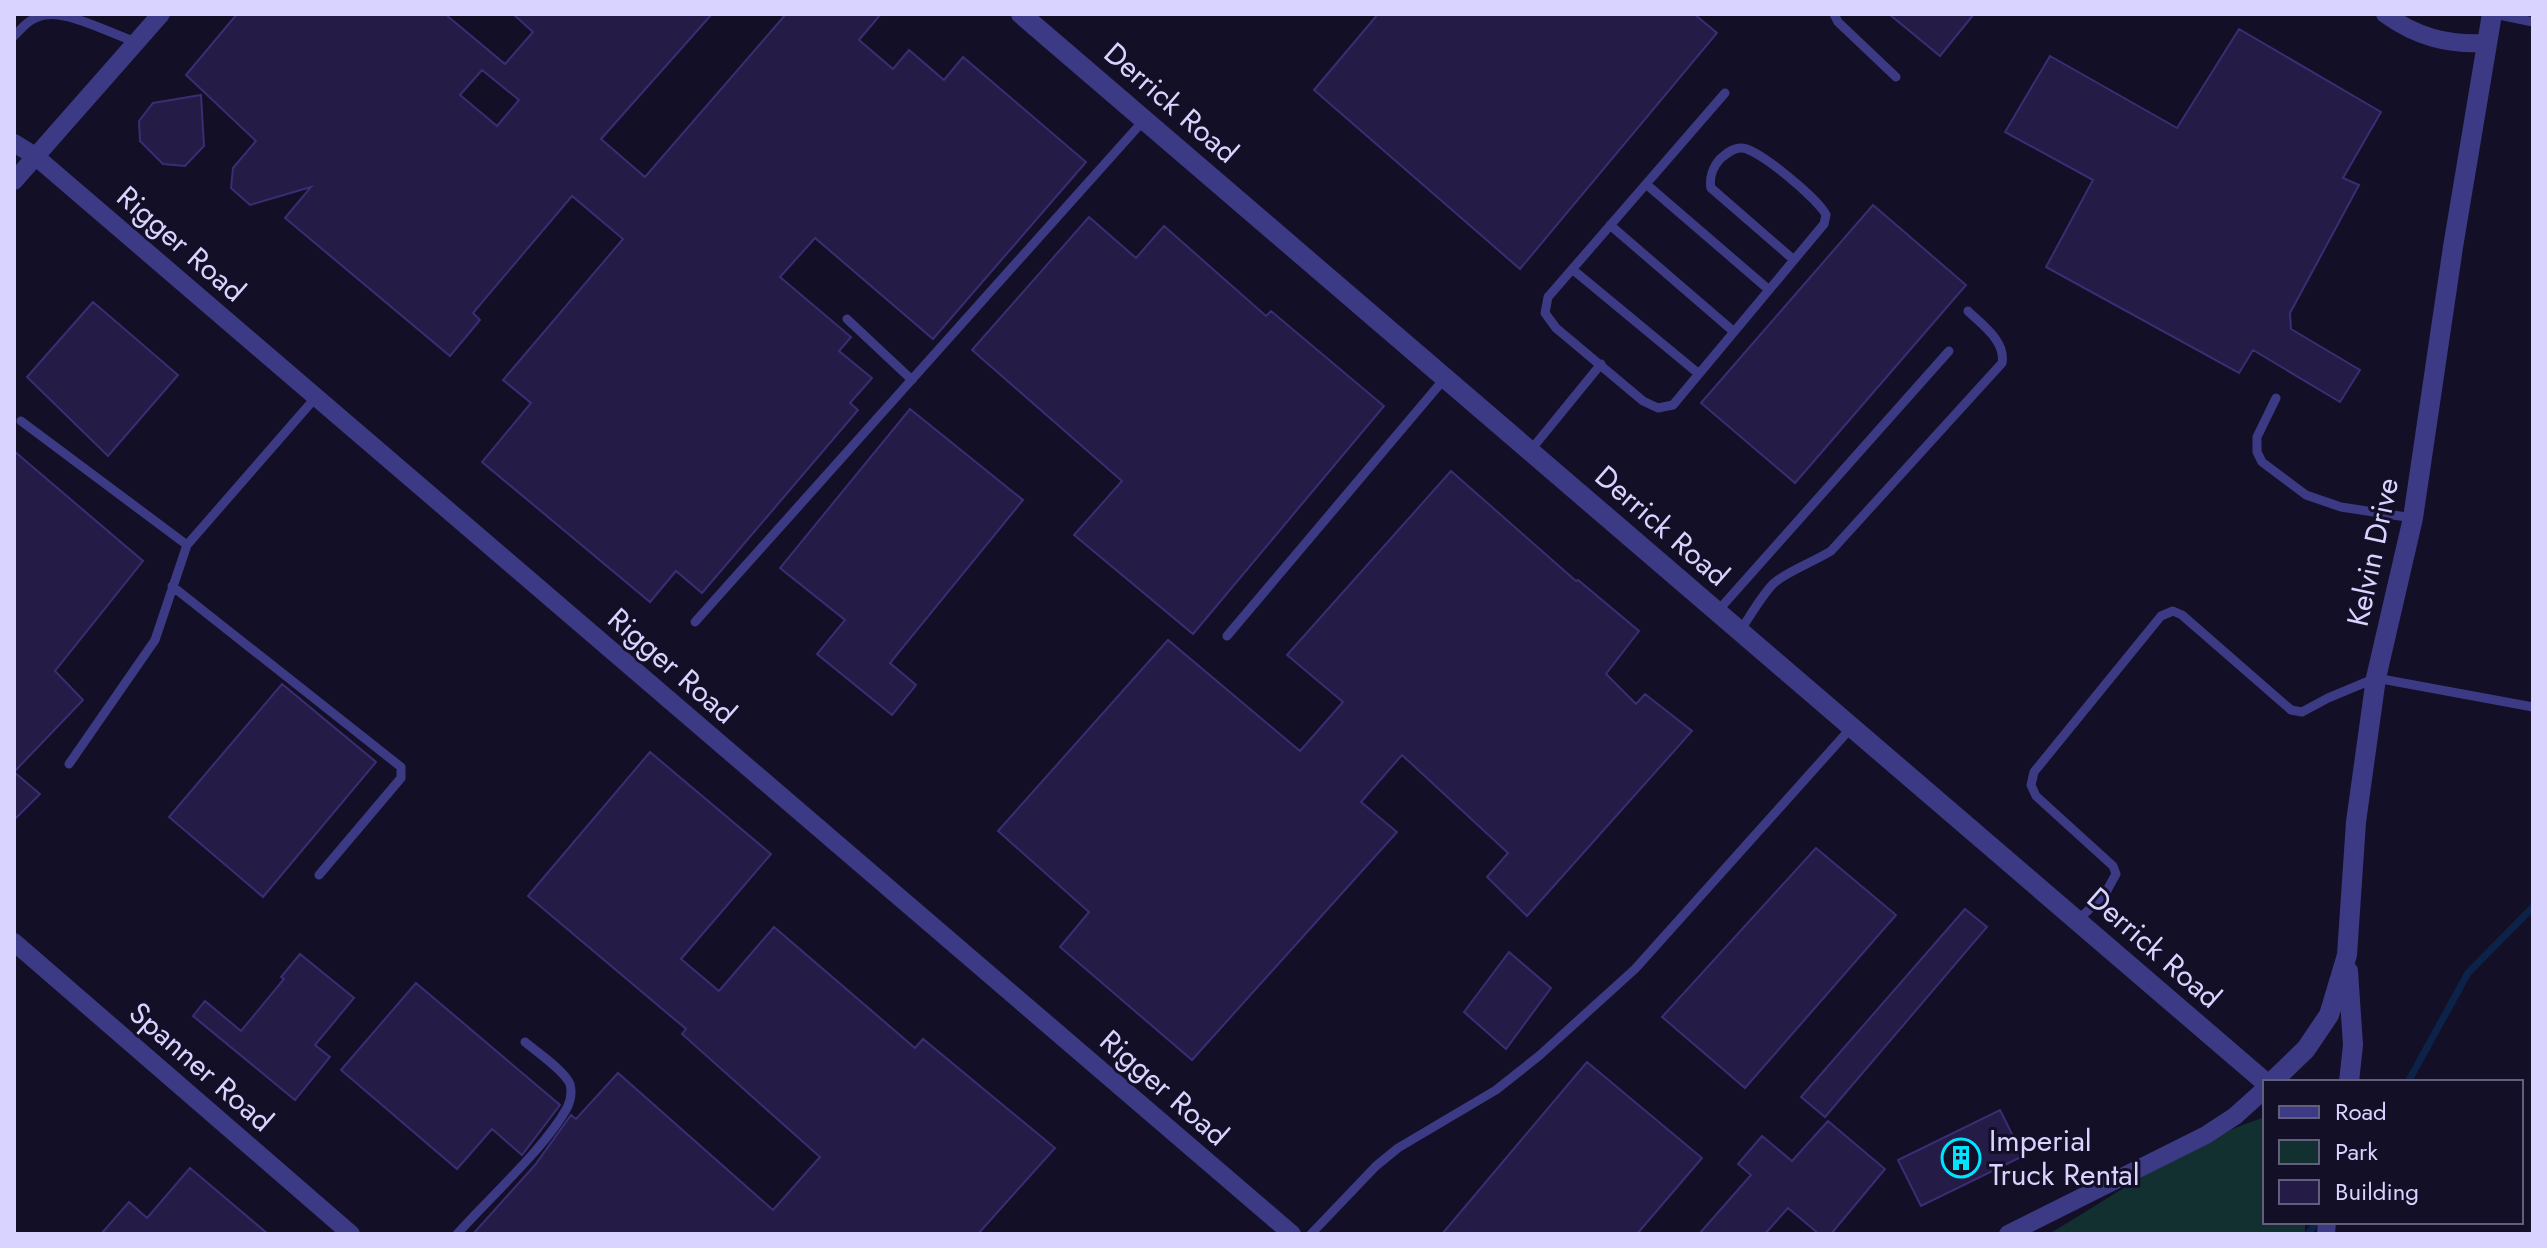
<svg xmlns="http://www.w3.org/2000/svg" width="2547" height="1248" font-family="Jost,sans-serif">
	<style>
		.green { fill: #12302f }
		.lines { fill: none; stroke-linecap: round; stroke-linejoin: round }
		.stream { stroke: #0c2248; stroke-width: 7 }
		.building { fill: #241b47; stroke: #3b2d73; stroke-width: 2; fill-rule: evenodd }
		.service { stroke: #3d3a85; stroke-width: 9 }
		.minor { stroke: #3d3a85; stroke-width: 18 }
		.tertiary { stroke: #3d3a85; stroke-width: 20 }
		.labels { text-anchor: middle; stroke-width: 6; stroke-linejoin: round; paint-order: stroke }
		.street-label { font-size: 30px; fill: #d9d4ff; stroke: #130f26 }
		.poi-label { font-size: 30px; fill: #d9d4ff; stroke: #130f26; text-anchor: start }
	</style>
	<rect width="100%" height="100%" fill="#130f26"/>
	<!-- green -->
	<path class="green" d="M2265 1117V1222H2305V1234H2049C2115 1195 2192 1140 2265 1117Z"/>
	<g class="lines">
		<!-- stream -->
		<path class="stream" d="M2408 1082 2468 973 2533 907
			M2308 1234 2317 1222"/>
	</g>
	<!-- building -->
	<path class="building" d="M237 14H445L505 64 533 32 513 14H712L601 139 645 177 786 14H881L859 40 893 69 909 50 944 80 963 57 1086 162 933 339 815 238 780 277 851 337 839 351 872 378 850 403 858 410 702 593 676 571 650 602 482 462 531 403 503 380 623 239 572 196 473 313 480 320 450 356 285 218 311 187 250 205 231 188 233 168 256 141 186 75ZM482 70 519 100 497 126 460 95Z
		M1378 14H1694L1717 33 1520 269 1314 90Z
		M1889 14H1974L1940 56Z
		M2239 29 2381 112 2343 178 2359 185 2290 313 2291 329 2360 370 2340 402 2253 350 2239 373 2046 267 2093 180 2005 132 2050 56 2177 128Z
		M201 95 204 146 185 166 163 164 140 141 139 121 153 103Z
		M1873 205 1966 285 1795 483 1701 403Z
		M1089 217 1136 258 1164 226 1266 316 1271 311 1384 406 1193 634 1074 535 1122 481 972 350Z
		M93 302 178 375 108 456 27 377Z
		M910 409 1023 500 890 663 916 685 892 715 817 654 845 620 780 568Z
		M14 451 143 561 55 671 83 700 14 772 40 794 14 820Z
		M1451 471 1576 581 1578 580 1639 631 1606 674 1636 704 1645 694 1692 731 1527 916 1487 877 1508 853 1402 755 1361 802 1397 832 1192 1060 1060 947 1089 912 998 831 1168 640 1300 751 1343 702 1287 655Z
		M282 684 376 762 263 897 169 817Z
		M650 752 771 854 681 959 719 991 774 927 915 1048 923 1039 1055 1148 978 1234H473L535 1165 571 1115 576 1119 618 1073 773 1210 820 1157 682 1034 686 1029 528 896Z
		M1816 848 1896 915 1745 1088 1662 1017Z
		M1965 909 1987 927 1825 1117 1801 1097Z
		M1509 952 1551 988 1506 1049 1464 1012Z
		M300 954 354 998 315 1045 330 1057 295 1100 193 1016 205 1001 241 1031 284 979 281 977Z
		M416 983 560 1105 522 1155 492 1129 457 1169 341 1070Z
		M1587 1062 1702 1158 1637 1234H1442Z
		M2000 1110 2023 1156 1921 1206 1898 1160Z
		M1828 1121 1885 1169 1831 1234H1819L1788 1208 1765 1234H1699L1751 1175 1738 1164 1762 1136 1792 1161Z
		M190 1168 268 1234H101L129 1202 147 1218Z"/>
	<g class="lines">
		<!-- service -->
		<path class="service" d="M1834 14 1838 22 1896 77
			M2494 14 2533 22
			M14 36C23 27 31 17 45 15 69 11 112 34 136 42
			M1725 93 1555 289 1548 297 1545 313 1556 328 1643 401 1658 408 1673 405 1824 224 1826 215C1819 200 1759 149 1742 148 1734 147 1726 154 1720 159 1713 167 1709 178 1711 188L1794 260
			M1646 184 1768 289
			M1610 225 1733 331
			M1572 269 1699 374
			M847 319 912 380
			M2276 398 2257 437V452L2262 462 2306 495 2341 507 2413 518
			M21 421 187 545
			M1530 451 1601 364
			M172 586 401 767V778L319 875
			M1716 613 1949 351
			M695 622 1144 120
			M1740 631C1751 615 1761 596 1774 583 1786 572 1815 561 1831 551L2002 363C2006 341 1982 325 1968 311
			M1227 636 1445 378
			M69 764 155 640 187 545 316 397
			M2077 921 2105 894 2116 874 2113 866 2036 796 2031 785 2034 772 2161 616 2173 611 2182 615 2291 710 2302 712 2328 698 2376 678 2533 707
			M457 1234C489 1198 544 1149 567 1108 571 1100 572 1092 570 1084 565 1071 537 1052 525 1042
			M1311 1234 1376 1166 1398 1148 1496 1090 1540 1055 1635 969 1851 728"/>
		<!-- minor -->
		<path class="minor" d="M2385 14C2417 37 2447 45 2486 43
			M14 143 35 156 1292 1234
			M14 181 161 14
			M14 942 351 1234
			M2008 1234 2206 1135 2235 1116 2265 1089
			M2326 1234 2327 1222"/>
		<!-- tertiary -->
		<path class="tertiary" d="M1021 14 2265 1082
			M2348 971 2353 1045 2349 1082
			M2272 1082 2306 1049 2329 1015 2347 955 2356 822 2376 678 2413 518 2453 247 2492 14"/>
	</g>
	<!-- icons -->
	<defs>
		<symbol id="building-ring" viewBox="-11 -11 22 22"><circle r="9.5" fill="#130f26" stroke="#00e5ff" stroke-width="1.5"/><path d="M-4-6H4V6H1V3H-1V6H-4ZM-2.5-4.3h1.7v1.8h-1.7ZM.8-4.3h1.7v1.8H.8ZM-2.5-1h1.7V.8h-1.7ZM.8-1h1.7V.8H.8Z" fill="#00e5ff"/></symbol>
	</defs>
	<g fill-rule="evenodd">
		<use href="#building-ring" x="1939" y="1136" width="44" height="44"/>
	</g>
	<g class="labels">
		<!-- street labels -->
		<g class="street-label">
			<text transform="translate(1171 103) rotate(41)" y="10">Derrick Road</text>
			<text transform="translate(181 244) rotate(41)" y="10">Rigger Road</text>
			<text transform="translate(1662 526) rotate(41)" y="10">Derrick Road</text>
			<text transform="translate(2373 552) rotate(-78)" y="10">Kelvin Drive</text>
			<text transform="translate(672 666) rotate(41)" y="10">Rigger Road</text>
			<text transform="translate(2154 948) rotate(41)" y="10">Derrick Road</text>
			<text transform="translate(201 1067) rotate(41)" y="10">Spanner Road</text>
			<text transform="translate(1164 1088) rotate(41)" y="10">Rigger Road</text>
		</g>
		<!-- poi labels -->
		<g class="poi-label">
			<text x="1989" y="1151">Imperial<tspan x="1989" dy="34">Truck Rental</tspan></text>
		</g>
	</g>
	<!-- border -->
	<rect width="2547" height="1248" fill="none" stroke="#d9d4ff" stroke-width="32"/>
	<!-- legend -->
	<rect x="2263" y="1080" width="260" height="144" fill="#130f26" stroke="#625e7d" stroke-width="2"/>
	<rect x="2279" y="1106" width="40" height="12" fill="#3d3a85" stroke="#625e7d" stroke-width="2"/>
	<text x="2335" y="1120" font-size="24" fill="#d9d4ff">Road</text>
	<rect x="2279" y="1140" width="40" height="24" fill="#12302f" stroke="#625e7d" stroke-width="2"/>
	<text x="2335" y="1160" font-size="24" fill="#d9d4ff">Park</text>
	<rect x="2279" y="1180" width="40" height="24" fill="#241b47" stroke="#625e7d" stroke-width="2"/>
	<text x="2335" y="1200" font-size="24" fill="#d9d4ff">Building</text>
</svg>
